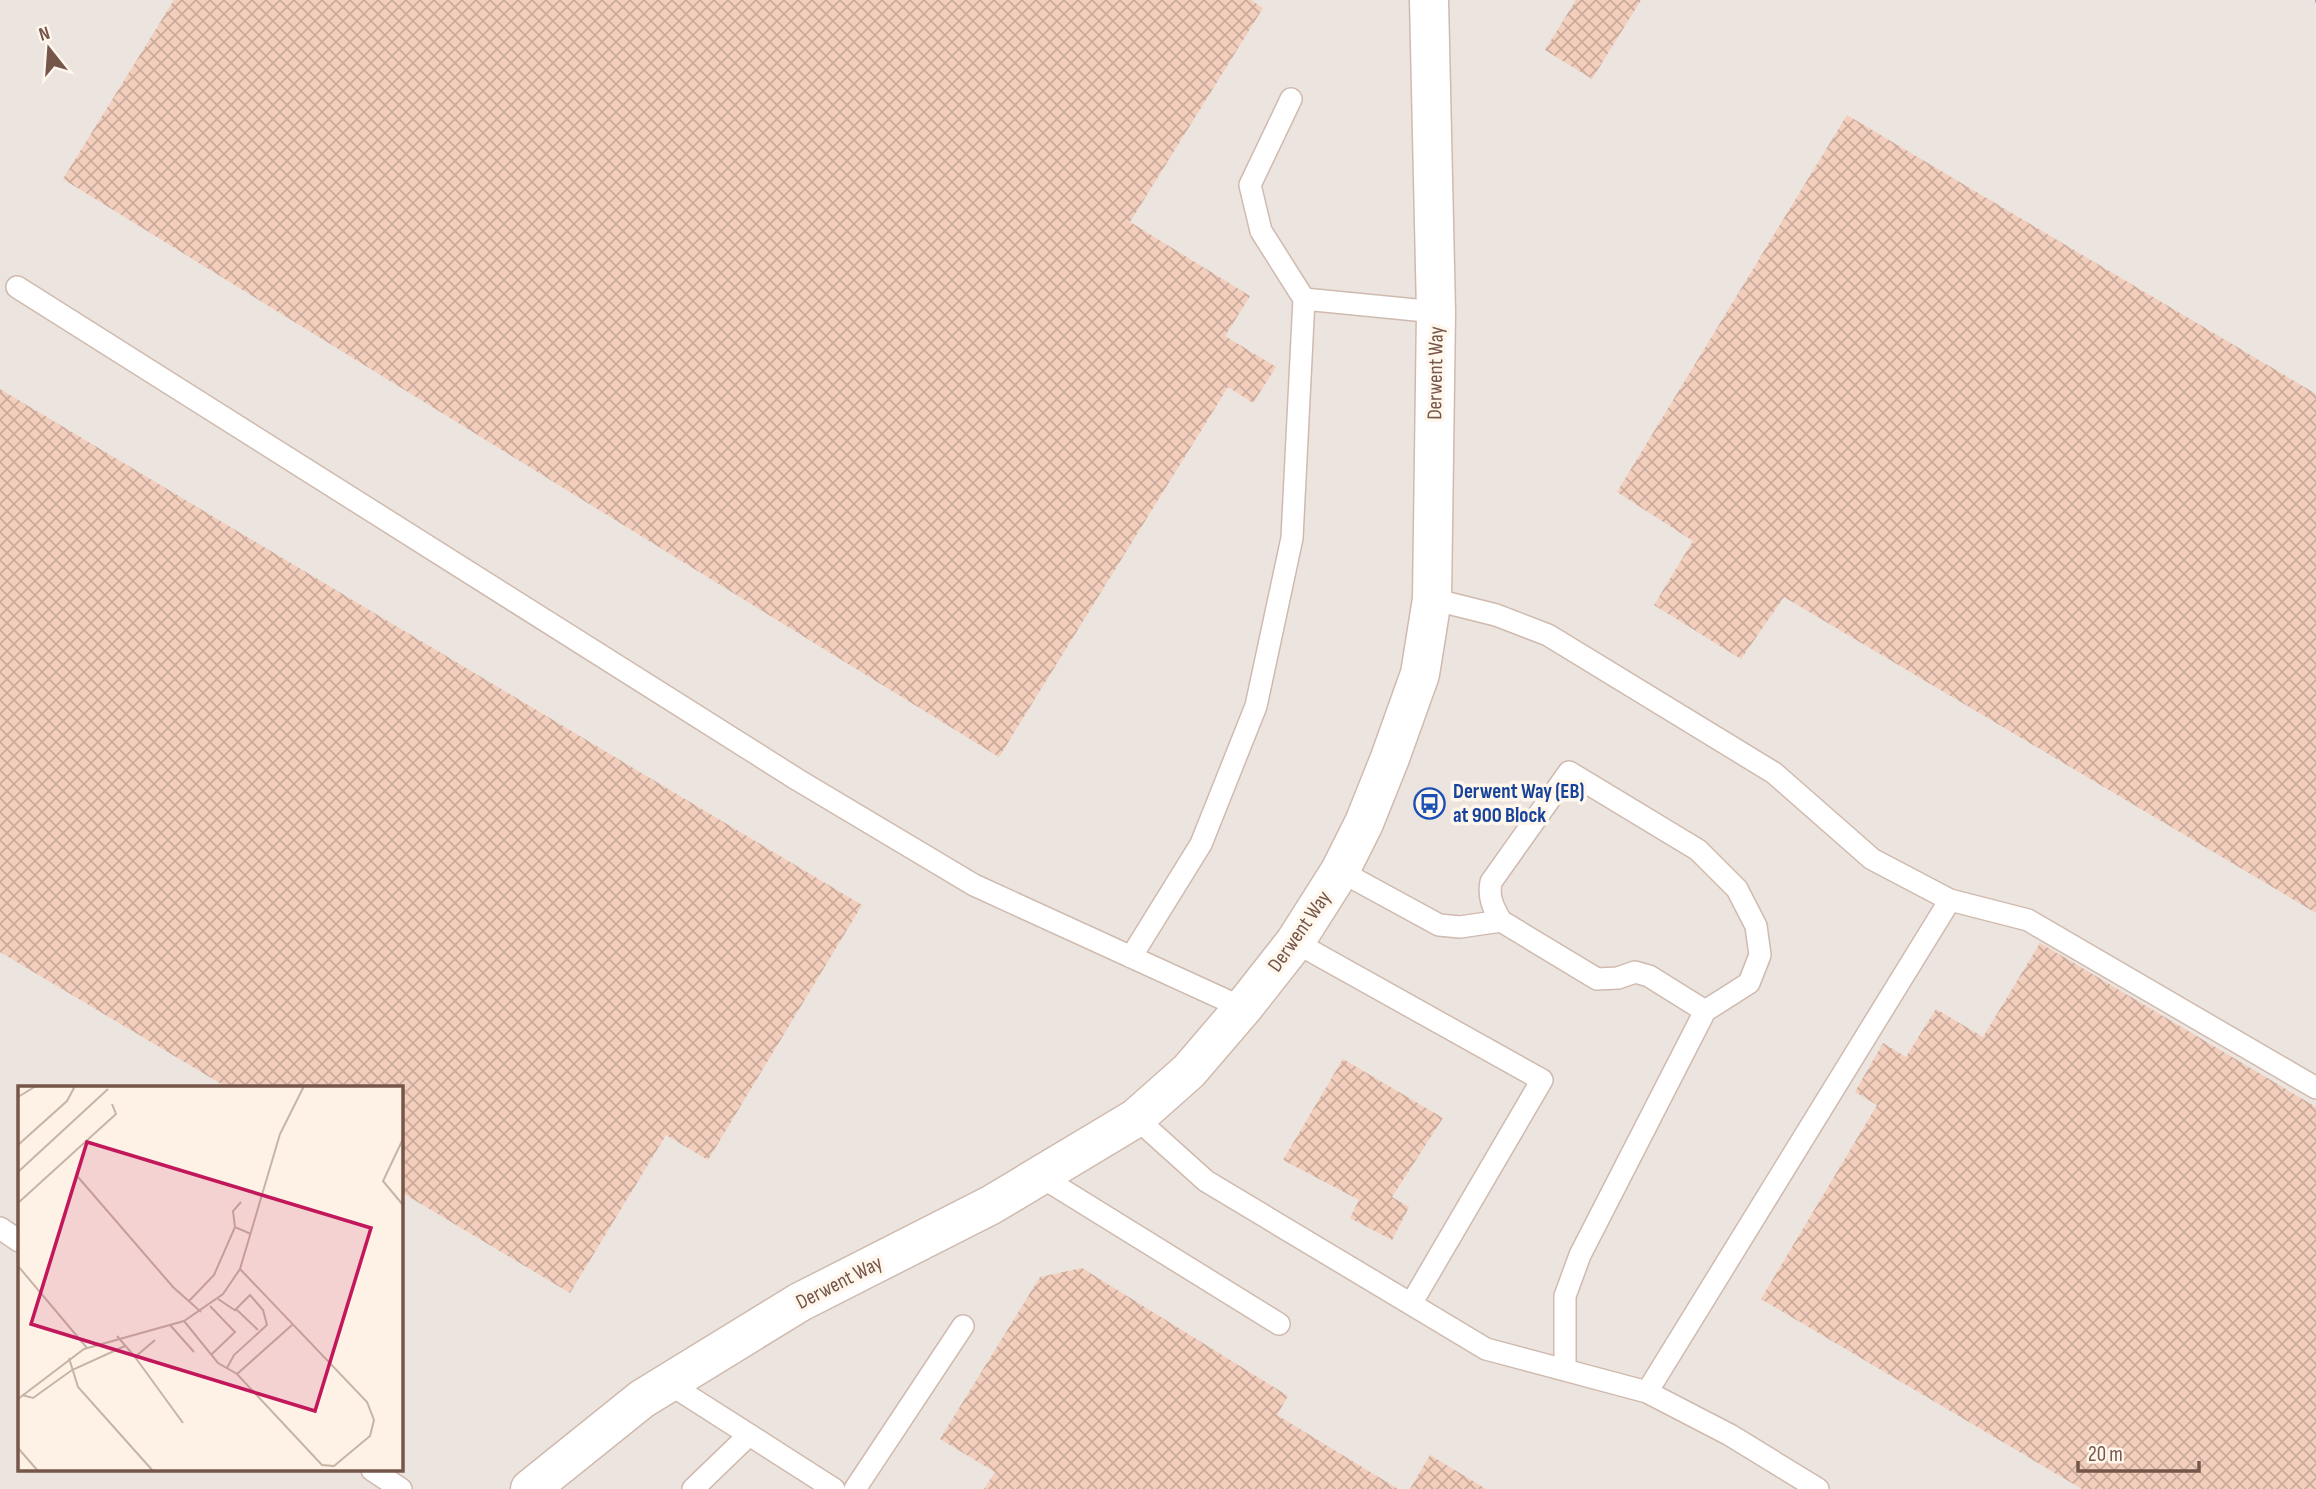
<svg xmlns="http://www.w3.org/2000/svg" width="2316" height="1489" font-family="'Sofia Sans Condensed',sans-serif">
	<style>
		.industrial { fill: #ece4df; fill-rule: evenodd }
		.building { fill: url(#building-cross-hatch) }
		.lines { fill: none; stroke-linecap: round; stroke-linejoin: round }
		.service-casing { stroke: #d0baae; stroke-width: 24 }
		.tertiary-casing { stroke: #d0baae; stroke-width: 41 }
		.service { stroke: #fff; stroke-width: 21 }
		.tertiary { stroke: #fff; stroke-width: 38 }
		.rail { stroke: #b3a3c7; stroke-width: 5; stroke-dasharray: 10 7; stroke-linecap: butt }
		.labels { text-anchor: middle; stroke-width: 7; stroke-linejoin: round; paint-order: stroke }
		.street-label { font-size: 21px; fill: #76564a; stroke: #fff6ec }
		.transit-label { font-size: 21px; font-weight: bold; fill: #164399; stroke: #fff6ec; text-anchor: start }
		.inset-road { fill: none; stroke: #c7b4a7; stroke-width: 2 }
		.view { fill: #c2185b; fill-opacity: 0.15; stroke: #c2185b; stroke-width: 3.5 }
		.inset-edge { fill: none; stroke: #76564a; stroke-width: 3.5 }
	</style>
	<defs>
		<pattern id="building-cross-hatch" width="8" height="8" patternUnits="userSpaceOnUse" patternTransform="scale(1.75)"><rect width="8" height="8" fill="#f3cebc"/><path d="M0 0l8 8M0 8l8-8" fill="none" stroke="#c9aa9b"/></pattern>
	</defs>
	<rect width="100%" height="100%" fill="#fdf2e5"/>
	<!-- industrial -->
	<path class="industrial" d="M0 0H2316V1489H0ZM19 1088H401V1470H19Z"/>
	<!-- building -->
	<path class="building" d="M174 0H1251L1263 8 1130 222 1250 296 1225 336 1276 367 1253 403 1228 387 999 757 63 179Z
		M1576 0H1641L1592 79 1545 50Z
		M1847 115 2316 394V913L1784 597 1741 659 1654 605 1693 541 1617 492Z
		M0 389 862 905 708 1160 666 1135 570 1293 401 1192V1088H228L0 952Z
		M2040 943 2316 1107V1489H2082L1761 1299 1877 1105 1855 1092 1883 1043 1906 1057 1936 1009 1983 1037Z
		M1343 1059 1443 1118 1392 1197 1409 1207 1392 1240 1350 1218 1359 1200 1283 1160Z
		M1082 1268 1288 1396 1277 1415 1398 1489H984L995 1472 940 1439 1040 1277Z
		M1430 1455 1486 1489H1410Z"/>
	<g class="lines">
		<defs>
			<path id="service" d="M1291 99 1250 185 1261 231 1304 299
				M17 287 798 780 974 885 1243 1008
				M1432 599 1496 615 1548 635 1774 773 1872 859 1950 900 2028 920 2316 1088
				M1340 871 1439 925 1460 927 1501 921
				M1295 942 1542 1080 1411 1304
				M1131 957 1201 844 1256 706 1292 538 1304 299 1436 312
				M1136 1118 1206 1181 1486 1349 1647 1392 1730 1435 1818 1489
				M1040 1176 1279 1324
				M0 1228 19 1241
				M1565 1370V1296L1580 1255 1705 1011 1749 983 1760 955 1756 926 1737 889 1698 850 1569 772 1491 882C1488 898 1493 907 1501 921L1597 979 1618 978 1635 972 1649 976 1705 1011
				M668 1383 834 1489
				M1647 1392 1950 900
				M372 1470 401 1489
				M693 1489 749 1435
				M855 1489 963 1326"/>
			<path id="tertiary" d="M530 1489 642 1399 800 1302 991 1205 1136 1118 1189 1071 1243 1008 1295 942 1340 871 1364 823 1390 758 1420 674 1432 599 1436 312 1429 0"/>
		</defs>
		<!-- service casing -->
		<use href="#service" class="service-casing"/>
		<!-- tertiary casing -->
		<use href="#tertiary" class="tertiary-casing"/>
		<!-- service -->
		<use href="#service" class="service"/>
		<!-- tertiary -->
		<use href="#tertiary" class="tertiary"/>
		<!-- rail -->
		<path class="rail" d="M2315 0H2316"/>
	</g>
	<!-- icons -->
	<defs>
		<symbol id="bus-ring" viewBox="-11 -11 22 22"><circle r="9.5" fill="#fff6ec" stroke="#1a4fb4" stroke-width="1.5"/><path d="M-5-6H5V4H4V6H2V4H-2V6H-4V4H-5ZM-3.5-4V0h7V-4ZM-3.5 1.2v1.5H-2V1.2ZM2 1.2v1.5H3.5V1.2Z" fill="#1a4fb4"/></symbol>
	</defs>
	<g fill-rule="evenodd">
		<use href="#bus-ring" x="1412" y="786" width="35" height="35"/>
	</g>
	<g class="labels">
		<!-- street labels -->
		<g class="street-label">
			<text transform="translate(1435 373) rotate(-89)" y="7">Derwent Way</text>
			<text transform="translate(1299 931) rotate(-55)" y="7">Derwent Way</text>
			<text transform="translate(839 1282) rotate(-27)" y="7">Derwent Way</text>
		</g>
		<!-- transit labels -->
		<g class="transit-label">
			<text x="1453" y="798">Derwent Way (EB)<tspan x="1453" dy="24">at 900 Block</tspan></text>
		</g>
	</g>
	<!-- overview -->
	<g transform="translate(18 1086)">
		<rect width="385" height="385" fill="#fdf2e5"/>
		<path class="inset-road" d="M0 11 18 0M385 53 365 95 385 119M0 59 49 15 57 0M0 86 90 3M60 91 155 201 183 226M0 117 98 28 94 18M217 141 215 125 223 116M0 180 69 262M200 213 218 225M171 215 196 189 217 141 233 148M192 220 217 246 193 269M166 235 200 277 219 288 304 379 316 380 352 350 356 334 349 316 222 183M152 239 176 266M99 250 117 271 137 254M117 271 165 337M51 272 60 301 135 385M209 282 216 269 249 239 245 224 232 209 218 223 240 244M219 288 274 239M4 309 15 312 54 284 107 260M0 313 66 263 166 235 205 208 222 183 262 48 286 0M0 362 20 385"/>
		<path class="view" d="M69 56 353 142 297 325 13 238Z"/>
		<rect width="385" height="385" class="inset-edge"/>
	</g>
	<!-- north arrow -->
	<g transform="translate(49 49) rotate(343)" stroke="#fff6ec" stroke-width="5" paint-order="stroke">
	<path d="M0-5L12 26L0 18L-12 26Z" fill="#76564a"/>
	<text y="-10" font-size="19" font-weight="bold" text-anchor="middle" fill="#76564a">N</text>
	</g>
	<!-- scale -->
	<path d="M2078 1461v10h121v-10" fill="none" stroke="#76564a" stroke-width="3.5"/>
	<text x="2088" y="1461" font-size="21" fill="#76564a" stroke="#fff6ec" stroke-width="5" paint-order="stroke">20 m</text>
</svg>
